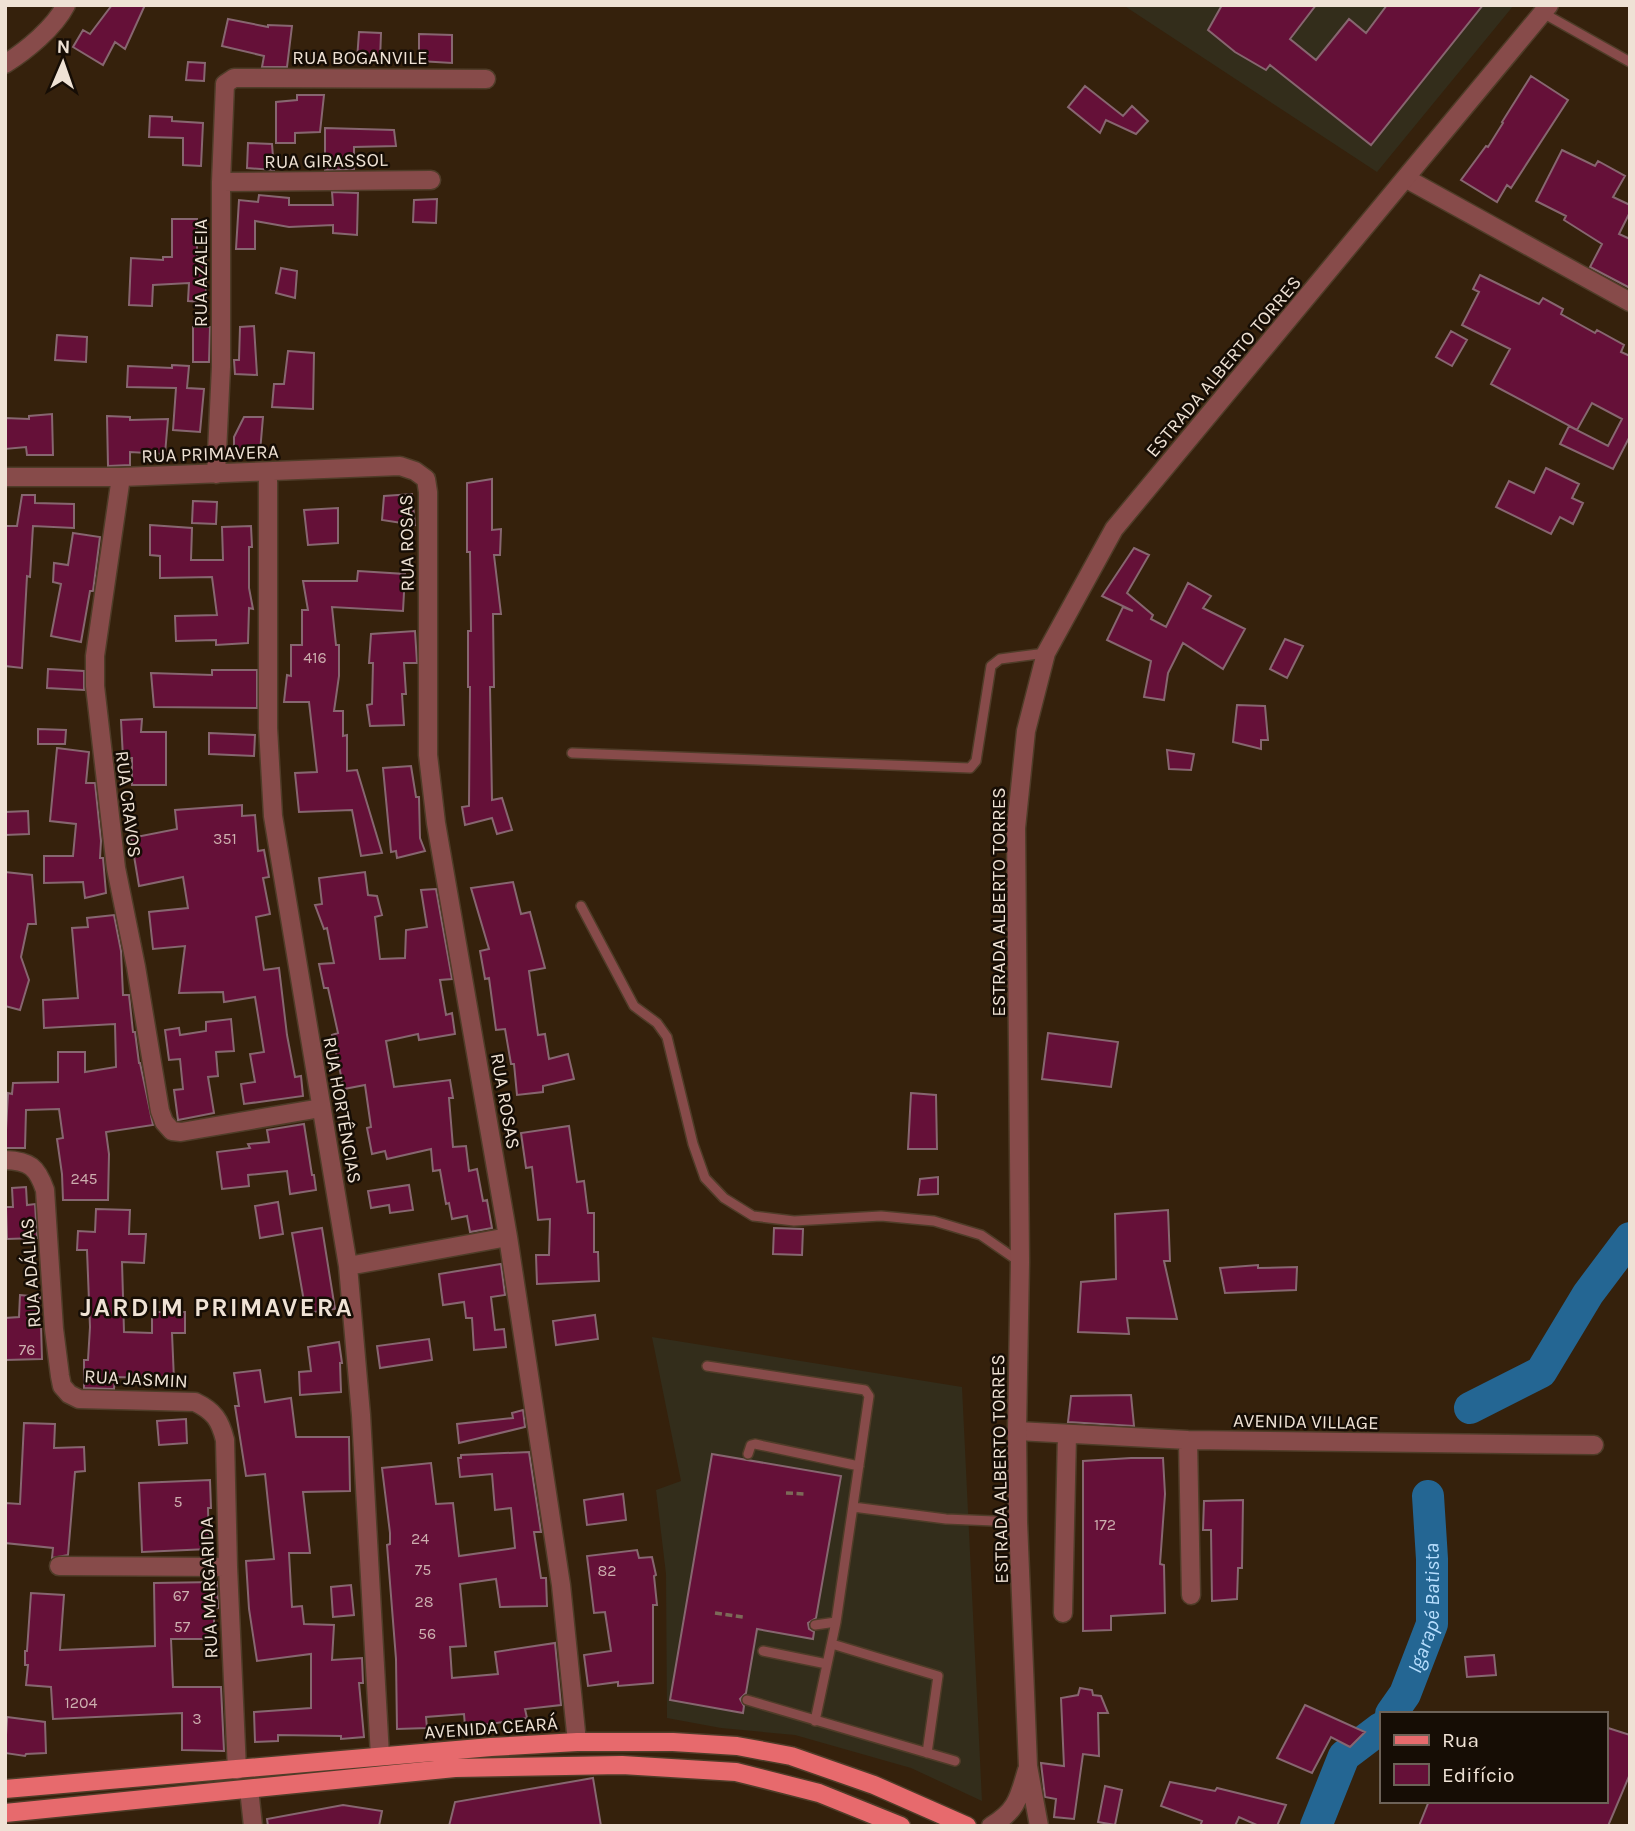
<svg xmlns="http://www.w3.org/2000/svg" width="1635" height="1831" font-family="Karla,sans-serif">
	<style>
		.education { fill: #332d1b }
		.lines { fill: none; stroke-linecap: round; stroke-linejoin: round }
		.river { stroke: #246693; stroke-width: 32 }
		.building { fill: #651038; stroke: #876670; stroke-width: 2 }
		.service-casing { stroke: #4f3c28; stroke-width: 12 }
		.minor-casing { stroke: #4f3c28; stroke-width: 21 }
		.tertiary-casing { stroke: #4f3c28; stroke-width: 21 }
		.primary-casing { stroke: #4f3c28; stroke-width: 21 }
		.path { stroke: #7c6a58; stroke-width: 3.5; stroke-dasharray: 7 3.5; stroke-linecap: butt }
		.service { stroke: #874b4a; stroke-width: 9 }
		.minor { stroke: #874b4a; stroke-width: 18 }
		.tertiary { stroke: #874b4a; stroke-width: 18 }
		.primary { stroke: #e76a6d; stroke-width: 18 }
		.labels { text-anchor: middle; stroke-width: 5; stroke-linejoin: round; paint-order: stroke }
		.number-label { font-size: 16px; fill: #ccaeae }
		.street-label { font-size: 19px; fill: #efe2d5; stroke: #160d05 }
		.water-label { font-size: 21px; font-style: italic; fill: #b7defe; stroke: #160d05 }
		.district-label { font-size: 26px; font-weight: bold; letter-spacing: 2px; fill: #efe2d5; stroke: #160d05 }
	</style>
	<rect width="100%" height="100%" fill="#35210c"/>
	<!-- education -->
	<path class="education" d="M1123 5H1514L1377 172Z
		M652 1337 962 1387 982 1801 911 1768 795 1735 721 1728 667 1718 666 1574 656 1490 681 1481Z"/>
	<g class="lines">
		<!-- river -->
		<g class="river">
			<path d="M1470 1408 1541 1372 1588 1294 1630 1238"/>
			<path id="s1" d="M1391 1714 1405 1694 1432 1624V1559L1428 1496"/>
			<path d="M1316 1826 1344 1756 1381 1728"/>
		</g>
	</g>
	<!-- building -->
	<path class="building" d="M112 5H145L125 49 115 42 103 65 73 47 83 30 90 34Z
		M1222 5H1316L1290 39 1316 60 1349 19 1366 33 1387 5H1483L1371 145 1270 65 1266 70 1235 52 1208 30Z
		M228 19 268 27V25L292 26 287 67H262L264 56 222 46Z
		M359 32 381 33 380 61 357 60Z
		M419 34 452 35V63L419 61Z
		M188 62 205 63 204 81 186 80Z
		M1531 76 1568 100 1511 188 1507 185 1497 202 1461 180 1486 146 1488 147 1503 123 1502 122Z
		M1085 86 1123 116 1132 106 1148 121 1136 134 1106 120 1100 133 1068 107Z
		M297 95H324L320 132 295 133V143H276V102L297 100Z
		M150 116 172 117V121L203 123 201 166 183 165V138L149 137Z
		M325 128 394 130 396 146 354 147V169L325 170Z
		M248 143 272 144 274 170 247 168Z
		M1562 150 1595 166 1598 161 1625 176 1613 197 1630 205V212L1619 234 1630 239V288L1590 267 1602 244 1564 220 1566 216 1536 201Z
		M332 192 358 193 357 235 333 233V225L289 227 255 221V249H236L239 200 258 202 259 195 289 198V205H333Z
		M437 199 436 223 413 222 414 200Z
		M172 219H197V256H206V302L188 301 189 283 153 285 152 306 129 305 131 258 163 260V257H172Z
		M281 268 297 271 295 298 276 293Z
		M1480 275 1539 304 1543 298 1563 309 1561 314 1595 333 1597 330 1624 345 1621 352 1630 356V436L1613 469 1560 444 1569 426 1608 446 1622 419 1592 403 1577 430 1491 384 1510 349 1462 325 1479 292 1473 289Z
		M254 326 257 375 235 374 234 360H239L240 327Z
		M193 327H210L209 362H193Z
		M1451 331 1467 340 1452 366 1436 357Z
		M57 335 87 337 86 362 55 360Z
		M288 351 314 353 313 409 272 407 274 384H284Z
		M172 365 189 366 187 388 204 389 200 432 173 430 176 388 127 387 128 366 172 368Z
		M52 414 53 455H27L26 447 5 449V418L29 419V416Z
		M107 416 130 417V420L168 419 165 454 130 452V465L108 466Z
		M244 417H263L260 452 234 451V437Z
		M1546 468 1579 484 1572 498 1583 503 1573 524 1560 517 1551 534 1496 507 1509 481 1534 493Z
		M492 479V530L501 529 500 555H494L501 614H493L494 687H490L492 800 502 798 512 830 497 834 492 818 465 825 462 807 469 806 470 687H468V631H471L470 552H467V483Z
		M412 494 415 525 382 520 384 496Z
		M22 495H35V503L74 504V528L33 526 30 577 27 576 22 668 5 666V526H17Z
		M193 501 217 502 216 524 192 523Z
		M338 508V543L308 545 304 510Z
		M150 525 192 528 191 560H223L222 527 251 526 252 547H249V588L253 609 249 608 248 643 216 645V640L176 641 175 616 217 615 212 577 160 578V556L150 555Z
		M73 533 100 537 93 591H90L81 642 51 636 61 584 53 582 54 563 68 565Z
		M1134 548 1149 555 1127 593 1153 615 1151 619 1166 627 1188 583 1211 596 1203 608 1245 629 1223 669 1183 643 1168 673 1164 700 1144 697 1151 661 1107 640 1123 607 1133 611 1102 596Z
		M358 571 405 574 403 611 332 607 336 645H339V676L334 711H343V736L347 735V771L357 770 382 853 361 856 352 810 299 812 295 773 317 772 309 702H284L287 675 291 676V645H302V610H308L303 581H357Z
		M415 631 417 663H404L406 694H402L404 725 370 726 367 705 372 704 373 663H369L371 634Z
		M1285 639 1303 646 1287 678 1270 669Z
		M48 669 84 671V690L47 688Z
		M212 670H257V708L154 707 151 673 212 675Z
		M1237 705 1265 706 1268 740H1261V749L1233 742Z
		M142 719 141 732H166V785H132V758H123L121 720Z
		M38 729 66 730 65 744H38Z
		M209 733 255 735 254 756 209 754Z
		M57 748 89 752 86 783H95L101 841 100 858H103L106 893 85 898 83 882 44 883V856H73L76 824 50 821Z
		M1167 750 1194 754 1191 770 1169 769Z
		M411 766 416 797H419L420 838 425 851 397 858 396 851 391 852 383 768Z
		M242 805V816L255 815 258 851 264 850 269 877 263 878 270 914 256 917 264 970 279 968 287 1035 295 1077 301 1076 303 1096 244 1104 241 1084 255 1082 250 1054 264 1052 255 997 224 1002 223 992 179 993 185 946 153 949 149 912 188 908 183 877 139 886 131 838 177 829 175 810Z
		M28 811 29 834 5 835V812Z
		M5 872 32 875 36 924H28L21 957 29 980 20 1010 5 1006Z
		M365 872 368 895 377 896 382 915 375 917 380 959 405 958 406 930 427 927 421 890 436 889 452 979 440 980 446 1015 452 1013 455 1034 419 1040 418 1034 386 1041 394 1087 450 1080 453 1098H449L453 1147 466 1146 469 1171 477 1169 483 1201 487 1200 492 1228 470 1232 467 1216 452 1219 449 1203 446 1204 440 1170 433 1171 431 1149 387 1159 385 1151 372 1154 367 1128 371 1127 365 1085 344 1089 332 1035 338 1033 328 988H324L319 964 334 963 327 928 324 929 315 905 322 904 319 878Z
		M513 882 521 914 530 912 545 968 529 971 538 1035 545 1034 549 1059 568 1054 574 1079 543 1086V1092L517 1095 514 1064H511L505 1029 496 1030 489 978 485 979 480 951 489 949 471 888Z
		M114 915 121 951 123 995H129L133 1032H135L139 1063H140L153 1125 106 1132 109 1154 108 1200H63L62 1174 57 1139 63 1138 59 1109 26 1110 25 1148H5L8 1093 12 1094 13 1083 58 1082V1052H85V1072L116 1067 115 1024 44 1028 43 1000 78 998 72 928 88 927 87 918Z
		M231 1019 234 1051 216 1052 218 1076 208 1077 214 1113 178 1120 174 1090 183 1089 180 1059 169 1060 165 1030 179 1028 180 1035 206 1031V1022Z
		M1048 1033 1118 1042 1111 1087 1042 1079Z
		M911 1093 936 1095 937 1149H908Z
		M304 1124 312 1175H314L316 1190 290 1194 287 1171 248 1175 249 1186 222 1189 217 1152 250 1148 248 1144 269 1142 267 1130Z
		M569 1126 577 1182 584 1181 588 1213H594V1252H598L599 1281 537 1284 536 1255H549L550 1219 538 1220 532 1167 526 1168 521 1133Z
		M938 1177V1194L918 1195 920 1179Z
		M409 1185 413 1210 390 1213 389 1205 371 1208 368 1191Z
		M26 1187 27 1205 35 1204 37 1238 7 1239 6 1207H13L12 1188Z
		M278 1202 283 1234 260 1238 255 1206Z
		M96 1209 130 1210 129 1234H146L144 1263 122 1262 124 1332 152 1333V1312H185V1333H172L174 1380 152 1382 151 1378 115 1377 114 1389 84 1388V1360H88L90 1327 87 1250H77L78 1231 95 1232Z
		M1168 1210 1170 1261H1164L1177 1319 1127 1318 1129 1334 1078 1332 1081 1282 1116 1279 1115 1214Z
		M322 1228 335 1309 306 1313 292 1233Z
		M774 1228 803 1229 802 1255 773 1254Z
		M501 1264 505 1295 491 1297 495 1330 504 1329 506 1347 474 1350 472 1318H466L464 1302 443 1305 439 1274Z
		M1258 1265V1268L1297 1267 1296 1290 1225 1293 1220 1268Z
		M20 1295 40 1297 39 1325H41L42 1359 5 1360V1318L19 1317Z
		M595 1315 598 1339 556 1345 553 1321Z
		M429 1339 432 1360 380 1368 377 1346Z
		M339 1342 342 1363H340L341 1392 300 1395 299 1372 311 1371 308 1347Z
		M260 1370 265 1402 291 1398 296 1437H349L350 1491 303 1492 310 1553H289L292 1607 302 1606 304 1624 334 1625 332 1660 362 1658 363 1683H359L364 1737 341 1739V1736L278 1735V1741L255 1742 254 1712 311 1708V1654L257 1661 249 1609 246 1561 274 1559 265 1474 246 1476 235 1406H239L234 1373Z
		M1131 1395 1134 1426 1068 1422 1071 1396Z
		M523 1410 525 1427 459 1443 457 1424 513 1418 512 1413Z
		M186 1419 187 1443 159 1445 157 1421Z
		M24 1423 55 1424 54 1448 84 1447 85 1471 75 1472 68 1555 52 1558 53 1548 5 1543V1503L20 1504Z
		M529 1452 541 1532H534L541 1578H546L547 1606 500 1607 496 1579 460 1584 466 1646 450 1647 452 1678 498 1674 495 1652 555 1643 561 1705 525 1709 527 1718 491 1724 465 1726 464 1714 426 1717 427 1728 397 1729 396 1659 387 1545 390 1544V1533L382 1468 431 1463 436 1504 453 1503 459 1556 515 1548 511 1508 495 1510 492 1474 460 1477 458 1458H461V1455Z
		M712 1454 841 1476 816 1618 808 1623 809 1629 814 1632 813 1639 757 1629 746 1693 740 1699 744 1706 743 1713 670 1700Z
		M1131 1458H1163L1165 1494 1160 1564 1164 1565 1165 1613 1111 1616V1630L1083 1631V1461Z
		M210 1480 211 1508H208L209 1549 142 1552 139 1483Z
		M623 1494 626 1520 587 1525 584 1500Z
		M1243 1500 1242 1568H1238L1237 1599 1212 1601 1211 1530H1203L1204 1501Z
		M637 1550 639 1558 652 1557 656 1575 654 1576 657 1605H653V1683L618 1686V1682L588 1686 584 1655 611 1651 605 1612 594 1613 587 1556Z
		M217 1582 218 1608 214 1609V1639H171L173 1687H221L224 1751 182 1750V1713L53 1719 51 1687 26 1685 28 1665H25V1651H27L31 1593 64 1595 60 1650 155 1646 154 1583Z
		M351 1585 354 1615 333 1617 331 1587Z
		M1494 1655 1496 1675 1467 1677 1465 1657Z
		M1080 1688 1092 1690 1093 1695 1101 1696 1108 1713H1098L1099 1756 1083 1754 1074 1819 1054 1817 1056 1799 1045 1797 1041 1763 1064 1766 1061 1698 1078 1695Z
		M1305 1705 1365 1732 1350 1747 1331 1737 1312 1773 1277 1758Z
		M7 1717 45 1722 46 1753 26 1754 25 1756 5 1753Z
		M1605 1727 1630 1735V1774L1608 1826H1419L1429 1801H1605Z
		M593 1778 601 1826H449L455 1802Z
		M1170 1782 1215 1791 1217 1788 1286 1805 1277 1826H1259L1239 1817 1235 1826H1200L1202 1821 1161 1806Z
		M1105 1786 1122 1790 1115 1825 1098 1822Z
		M343 1805 382 1811 379 1826H268L267 1819Z"/>
	<g class="lines">
		<defs>
			<path id="service" d="M1543 13 1630 62
				M572 753 970 768 976 761 991 666 1000 659 1046 653
				M581 906 634 1006 657 1023 667 1037 693 1144 705 1178 724 1198 753 1216 794 1221 881 1216 934 1221 981 1235 1020 1262
				M707 1366 865 1390 869 1396 836 1622 815 1625
				M748 1454 751 1445 755 1444 859 1466
				M853 1507 946 1519 1018 1522
				M832 1644 938 1676 927 1753
				M763 1651 827 1664
				M747 1700 955 1761
				M815 1721 836 1622"/>
			<path id="minor" d="M5 64C27 50 54 28 66 5
				M1407 179 1630 302
				M221 182 431 180
				M268 473V728L273 816 348 1266 361 1415 380 1756
				M216 474 221 367V182L225 84 234 78 486 79
				M5 477H121L400 466 415 471 426 479 428 492V755L436 823 508 1237 561 1585 577 1742
				M121 477 95 656V686L116 868 136 967 160 1111 164 1122 172 1131 181 1132 321 1108
				M5 1160C30 1161 37 1167 45 1190L54 1329 60 1376 62 1386 69 1394 79 1399 195 1402C214 1411 220 1420 225 1440L228 1567 237 1770
				M348 1266 508 1237
				M1017 1431 1188 1440 1594 1445
				M1188 1440 1191 1595
				M59 1566 228 1567
				M1063 1613 1067 1435
				M249 1789 253 1826"/>
			<path id="tertiary" d="M991 1826C1017 1811 1019 1797 1027 1770
				M1039 1826 1028 1766 1018 1522 1017 1431 1020 1262 1016 828 1026 731 1046 653 1114 529 1549 5"/>
			<path id="primary" d="M5 1789 491 1747 577 1742H673L737 1746 791 1756 874 1785 967 1826
				M5 1813 455 1768 622 1765 736 1772 819 1793 901 1826"/>
		</defs>
		<!-- service casing -->
		<use href="#service" class="service-casing"/>
		<!-- minor casing -->
		<use href="#minor" class="minor-casing"/>
		<!-- tertiary casing -->
		<use href="#tertiary" class="tertiary-casing"/>
		<!-- primary casing -->
		<use href="#primary" class="primary-casing"/>
		<!-- path -->
		<path class="path" d="M786 1493 805 1494
			M715 1613 743 1617"/>
		<!-- service -->
		<use href="#service" class="service"/>
		<!-- minor -->
		<use href="#minor" class="minor"/>
		<!-- tertiary -->
		<use href="#tertiary" class="tertiary"/>
		<!-- primary -->
		<use href="#primary" class="primary"/>
	</g>
	<g class="labels">
		<!-- number labels -->
		<g class="number-label">
			<text x="315" y="663">416</text>
			<text x="225" y="844">351</text>
			<text x="84" y="1184">245</text>
			<text x="27" y="1355">76</text>
			<text x="178" y="1507">5</text>
			<text x="1105" y="1530">172</text>
			<text x="420" y="1544">24</text>
			<text x="423" y="1575">75</text>
			<text x="607" y="1576">82</text>
			<text x="181" y="1601">67</text>
			<text x="424" y="1607">28</text>
			<text x="182" y="1632">57</text>
			<text x="427" y="1639">56</text>
			<text x="81" y="1708">1204</text>
			<text x="197" y="1724">3</text>
		</g>
		<!-- street labels -->
		<g class="street-label">
			<text x="360" y="64">RUA BOGANVILE</text>
			<text transform="translate(326 160) rotate(-1)" y="7">RUA GIRASSOL</text>
			<text transform="translate(200 273) rotate(-90)" y="7">RUA AZALEIA</text>
			<text transform="translate(1223 366) rotate(-50)" y="7">ESTRADA ALBERTO TORRES</text>
			<text transform="translate(210 453) rotate(-2)" y="7">RUA PRIMAVERA</text>
			<text transform="translate(406 543) rotate(-91)" y="7">RUA ROSAS</text>
			<text transform="translate(129 804) rotate(83)" y="7">RUA CRAVOS</text>
			<text transform="translate(998 902) rotate(-90)" y="7">ESTRADA ALBERTO TORRES</text>
			<text transform="translate(506 1101) rotate(80)" y="7">RUA ROSAS</text>
			<text transform="translate(343 1110) rotate(80)" y="7">RUA HORTÊNCIAS</text>
			<text transform="translate(30 1273) rotate(-94)" y="7">RUA ADÁLIAS</text>
			<text transform="translate(136 1378) rotate(3)" y="7">RUA JASMIN</text>
			<text transform="translate(1306 1421) rotate(1)" y="7">AVENIDA VILLAGE</text>
			<text transform="translate(999 1469) rotate(-91)" y="7">ESTRADA ALBERTO TORRES</text>
			<text transform="translate(208 1588) rotate(-92)" y="7">RUA MARGARIDA</text>
			<text transform="translate(491 1727) rotate(-4)" y="7">AVENIDA CEARÁ</text>
		</g>
		<!-- water labels -->
		<g class="water-label">
			<text dy="7" stroke="none"><textPath href="#s1" startOffset="114">Igarapé Batista</textPath></text>
		</g>
		<!-- district labels -->
		<g class="district-label">
			<text x="217" y="1316">JARDIM PRIMAVERA</text>
		</g>
	</g>
	<!-- border -->
	<rect width="1635" height="1831" fill="none" stroke="#efe2d5" stroke-width="14"/>
	<!-- legend -->
	<rect x="1380" y="1712" width="228" height="91" fill="#160d05" stroke="#6d6258" stroke-width="2"/>
	<rect x="1394" y="1735" width="35" height="10" fill="#e76a6d" stroke="#6d6258" stroke-width="2"/>
	<text x="1442" y="1747" font-size="21" fill="#efe2d5">Rua</text>
	<rect x="1394" y="1764" width="35" height="21" fill="#651038" stroke="#6d6258" stroke-width="2"/>
	<text x="1442" y="1782" font-size="21" fill="#efe2d5">Edifício</text>
	<!-- north arrow -->
	<g transform="translate(63 63) rotate(2)" stroke="#160d05" stroke-width="5" paint-order="stroke">
	<path d="M0-5L12 26L0 18L-12 26Z" fill="#efe2d5"/>
	<text y="-10" font-size="19" font-weight="bold" text-anchor="middle" fill="#efe2d5">N</text>
	</g>
</svg>
